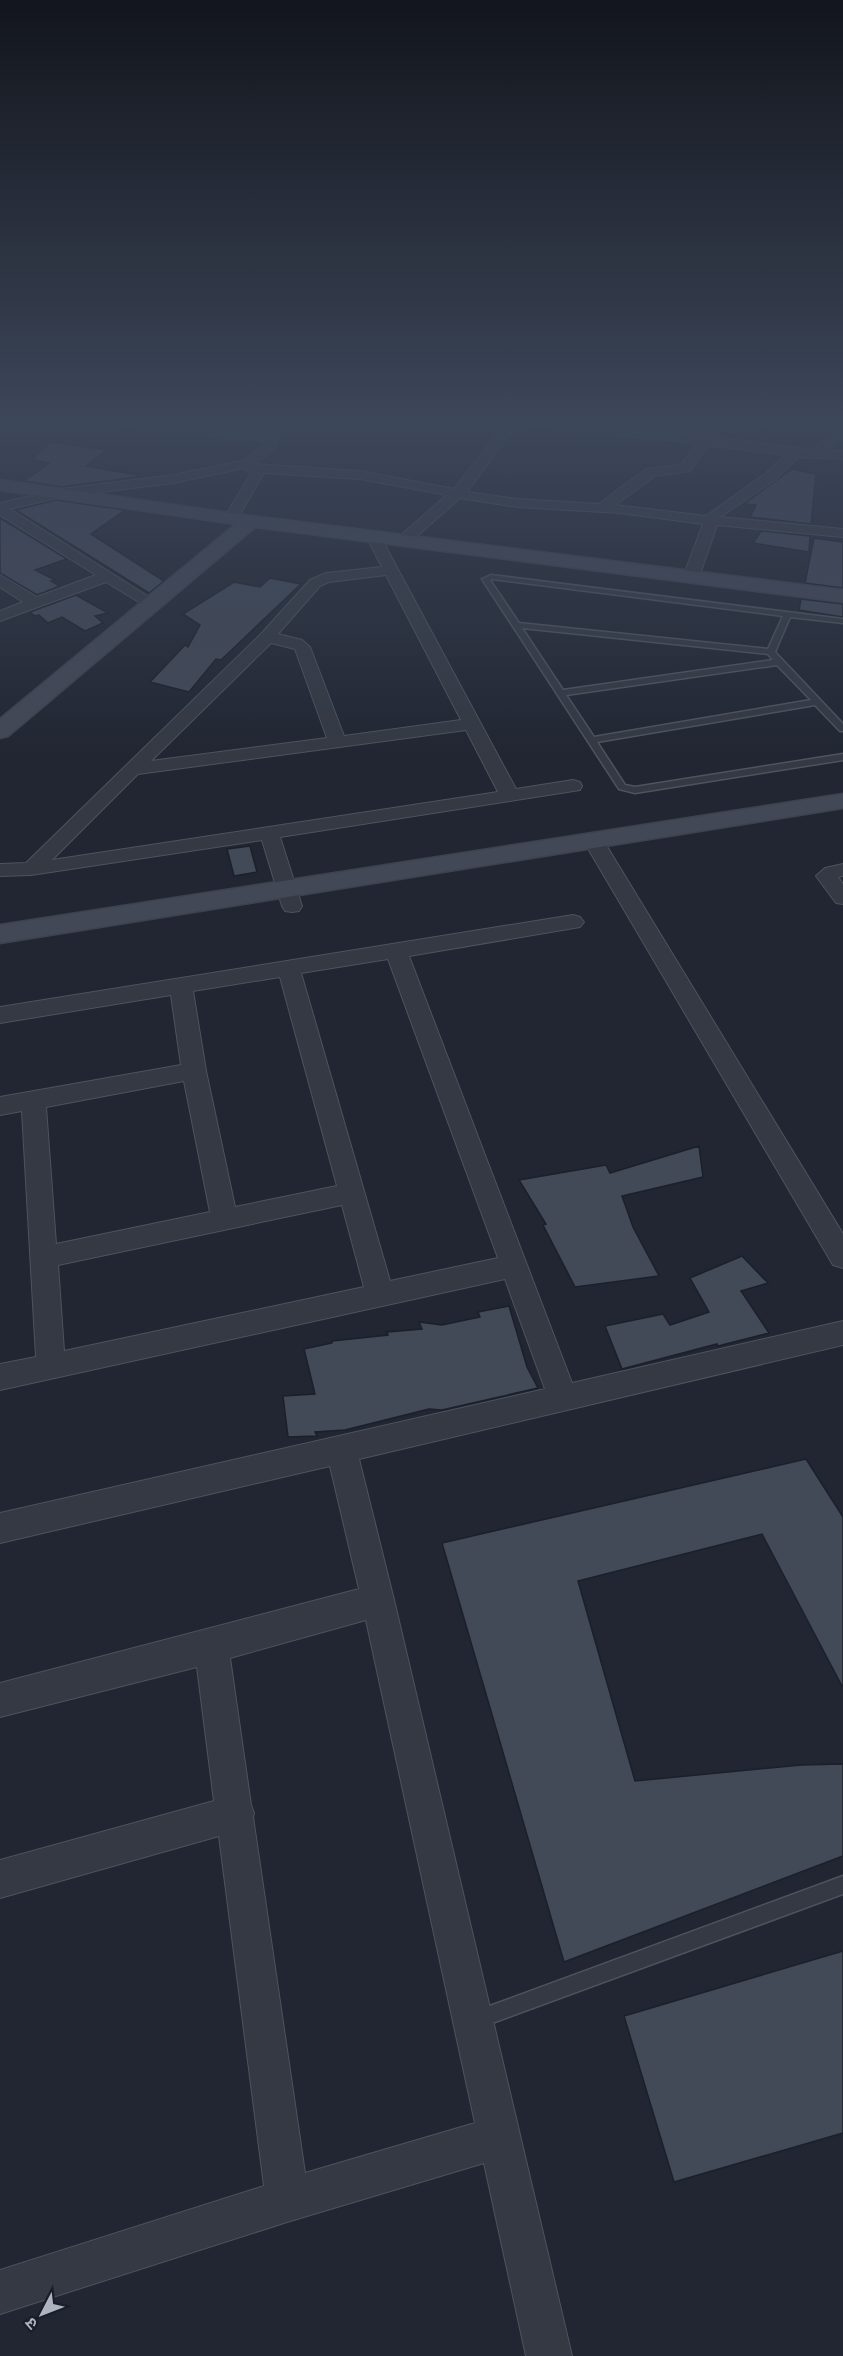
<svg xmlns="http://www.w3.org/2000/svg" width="843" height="2356" font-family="Mulish,'Noto Sans Devanagari',sans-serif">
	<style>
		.building { fill: #424957; stroke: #1b202a; stroke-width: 1.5 }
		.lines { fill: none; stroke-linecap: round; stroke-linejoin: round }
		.lane-casing { stroke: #4e535e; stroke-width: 3 }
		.street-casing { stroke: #4e535e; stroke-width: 2 }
		.secondary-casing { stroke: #3d424d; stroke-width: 3 }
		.lane { fill: #343943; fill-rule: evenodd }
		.street { fill: #343943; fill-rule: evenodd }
		.secondary { fill: #424856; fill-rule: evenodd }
	</style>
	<rect width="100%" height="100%" fill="#212632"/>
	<!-- building -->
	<path class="building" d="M50 442 107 450 86 466 143 476 62 487 24 481 49 463 32 460Z
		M792 469 816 474 811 524 750 517 756 505 744 504Z
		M56 500 125 510 91 534 164 581 149 593 16 510Z
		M0 518 67 559 35 570 55 580 51 581 60 586 37 595 0 573Z
		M761 531 810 536 809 552 753 543Z
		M814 538 843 542V588L805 583Z
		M270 578 301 584 221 660 216 659 189 692 150 682 185 645 188 647 200 625 183 614 234 582 260 587Z
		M76 595 108 613 95 616 103 623 85 631 62 617 48 623 39 615 35 616 30 612Z
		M801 599 843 604V617L799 610Z
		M250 846 257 872 234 876 227 849Z
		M699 1146 703 1177 622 1196 633 1227 659 1276 575 1287 543 1225 546 1224 519 1180 606 1165 610 1173Z
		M742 1256 768 1283 741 1291 769 1333 718 1346 717 1344 622 1369 605 1326 663 1314 670 1325 709 1312 690 1278Z
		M509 1306 527 1367 538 1388 442 1410 429 1409 345 1430 315 1432 317 1436 288 1437 283 1396 315 1394 304 1349 332 1343V1341L388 1335 387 1332 422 1329 419 1322 442 1325 480 1317 478 1312Z
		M806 1459 843 1517V1688L762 1534 578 1581 635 1781 801 1765 843 1764V1856L564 1962 442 1543Z
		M843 1951V2133L674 2182 624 2016Z"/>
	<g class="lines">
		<defs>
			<path id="lane" d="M491 575 843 619V623L790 617 775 652 843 724V731H840L815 705 597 742 625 785 635 787 843 754V760L635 793 619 789 482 579ZM492 579 783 616 768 649 519 623 490 580ZM522 628 768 654 773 660 563 690ZM777 665 811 700 594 737 566 695Z
				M843 1876V1894L476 2029 469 2027 467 2020 469 2013 476 2011Z"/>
			<path id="street" d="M124 424H169L267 434 270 424H282L274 449 255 464 360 471 454 489 505 424H517L467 492 517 499 599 504 646 469 681 465 697 443 540 428 534 424H585L669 431 812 450 843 427V437L827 450 843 451V459L798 457 775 480 720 517 843 529V537L717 525 699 577 691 582 683 577 703 524 620 513 517 507 460 498 409 543 404 544 397 540 399 537 447 495 360 479 264 473 236 521H226L224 518 251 474 244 468 173 483 61 497 10 509 160 604 157 607H147L106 582 0 621V611L23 602 0 587V575L37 597 96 575 0 515V503L61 489 173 475 242 461 262 447 264 441 130 428ZM709 445 785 455 765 474 706 516 615 505 655 476 690 471Z
				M373 532 380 536 516 789 573 780 580 782 582 786 580 790 280 837 302 906 299 911 292 912 285 911 282 906 262 840 31 875 0 876V864L26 863 261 634 310 580 326 573 382 567 366 536ZM386 575 461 720 344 736 310 647 302 640 278 634 320 586 329 582ZM271 643 295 649 327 738 151 761ZM466 730 498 792 52 860 138 774Z
				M593 834 600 836 603 840 843 1234V1268L833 1265 583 840 586 836Z
				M843 864V876L838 877 843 884V904L836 903 816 876 825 868Z
				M573 915 580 917 584 922 580 927 409 956 572 1383 843 1321V1345L359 1459 394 1600 572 2356H526L484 2163 287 2222 0 2314V2270L264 2186 219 1836 0 1898V1860L214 1801 197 1667 0 1717V1683L359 1589 330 1466 0 1543V1513L545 1389 505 1279 0 1390V1364L36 1357 22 1111 0 1115V1097L181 1065 171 995 0 1023V1007ZM388 959 498 1258 390 1281 301 973ZM280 977 337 1186 235 1207 206 1071 193 991ZM184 1081 210 1212 56 1244 46 1107ZM342 1205 364 1287 64 1351 58 1265ZM366 1620 475 2123 305 2173 253 1817 254 1813 251 1805 230 1658Z"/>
			<path id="secondary" d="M0 480 251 516 843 590V602L255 527 8 736 0 738V719L236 524 0 490Z
				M843 794V808L0 943V925Z"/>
		</defs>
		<!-- lane casing -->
		<use href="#lane" class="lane-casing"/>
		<!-- street casing -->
		<use href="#street" class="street-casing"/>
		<!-- secondary casing -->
		<use href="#secondary" class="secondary-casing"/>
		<!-- lane -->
		<use href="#lane" class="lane"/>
		<!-- street -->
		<use href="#street" class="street"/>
		<!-- secondary -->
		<use href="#secondary" class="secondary"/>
	</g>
	<!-- sky -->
	<linearGradient id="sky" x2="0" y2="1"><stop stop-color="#12151c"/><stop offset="0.56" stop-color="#3d475a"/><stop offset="1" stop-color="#3d475a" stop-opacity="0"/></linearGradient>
	<rect width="843" height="754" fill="url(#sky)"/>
	<!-- north arrow -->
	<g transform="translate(42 2314) rotate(228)" stroke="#191e28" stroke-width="4.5" paint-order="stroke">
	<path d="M0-4.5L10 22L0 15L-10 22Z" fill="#aeb3c0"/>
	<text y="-9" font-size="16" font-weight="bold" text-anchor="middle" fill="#aeb3c0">उ</text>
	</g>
</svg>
